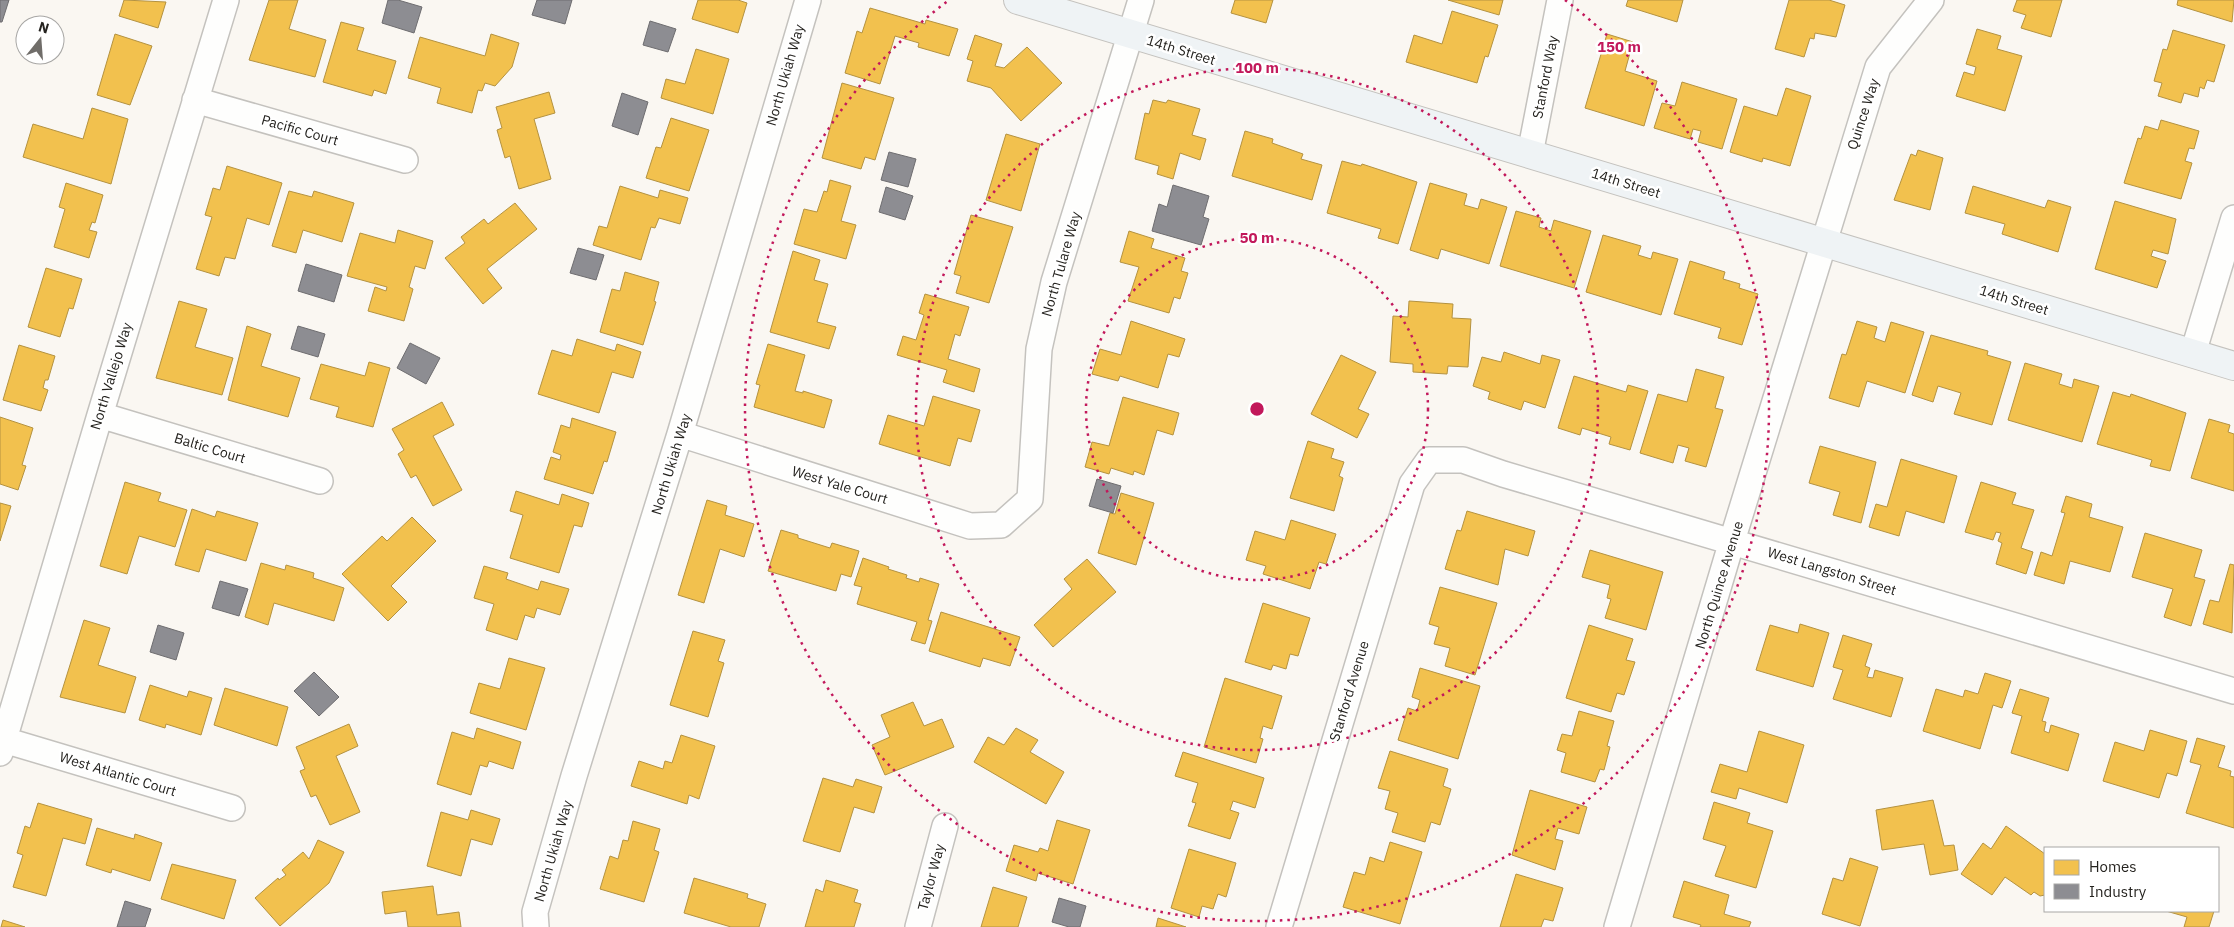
<svg xmlns="http://www.w3.org/2000/svg" width="2234" height="927" font-family="'IBM Plex Sans',sans-serif">
	<style>
		.homes { fill: #f2c14e; stroke: #b49240 }
		.industry { fill: #8d8d92; stroke: #6e6d70 }
		.lines { fill: none; stroke-linecap: round; stroke-linejoin: round }
		.street-casing { stroke: #c4c2be; stroke-width: 28 }
		.secondary-casing { stroke: #c4c2be; stroke-width: 30 }
		.street { stroke: #fefefd; stroke-width: 25 }
		.secondary { stroke: #eff3f5; stroke-width: 28 }
		.ring { fill: none; stroke: #c2185b; stroke-width: 2.5; stroke-dasharray: 2.5 5 }
		.labels { text-anchor: middle; stroke-width: 5; stroke-linejoin: round; paint-order: stroke }
		.street-label { font-size: 14px; fill: #25231f; stroke: #fff }
		.centre { fill: #c2185b; stroke: #fff; stroke-width: 2.5 }
		.ring-label { font-size: 15px; text-anchor: middle; font-weight: bold; fill: #c2185b; stroke: #fff; stroke-width: 5; stroke-linejoin: round; paint-order: stroke }
	</style>
	<rect width="100%" height="100%" fill="#faf7f2"/>
	<!-- homes -->
	<path class="homes" d="M124 0 166 2 158 28 119 16Z
		M269 0H298L289 29 326 40 315 77 249 60Z
		M698 0H738L747 3 738 33 692 19Z
		M1235 0H1273L1266 23 1231 13Z
		M1448 0H1503L1499 15Z
		M1628 0H1683L1677 22 1626 6Z
		M1789 0H1829L1845 5 1836 37 1815 33 1814 39 1810 38 1804 57 1775 49Z
		M2017 0H2062L2051 37 2021 28 2026 15 2013 11Z
		M2178 0H2234L2232 22 2177 5Z
		M870 8 925 24 926 20 958 29 949 56 918 47 919 43 895 36 880 84 845 73 857 31 862 33Z
		M1452 11 1498 25 1488 57 1485 56 1477 83 1406 62 1414 35 1442 44Z
		M341 22 364 28 357 50 396 61 386 94 374 90 372 96 323 82Z
		M1977 29 2001 36 1997 49 2022 56 2005 111 1956 96 1964 72 1974 75 1976 67 1966 64Z
		M2173 30 2225 45 2214 82 2207 80 2204 89 2200 87 2198 97 2184 93 2181 103 2158 96 2162 83 2154 81 2163 49 2167 50Z
		M115 34 152 46 130 105 97 95Z
		M491 34 519 43 512 67 495 86 485 83 482 91 478 90 472 113 437 103 441 88 408 78 420 37 485 56Z
		M1607 34 1633 42 1625 71 1657 81 1644 126 1585 108Z
		M975 35 1002 44 995 66 1004 68 1027 47 1062 83 1021 121 991 88 967 81 973 61 967 59Z
		M696 49 729 59 713 114 661 98 666 79 685 84Z
		M1682 82 1737 99 1722 149 1698 142 1701 131 1693 129 1690 139 1654 128 1662 103 1675 106Z
		M842 83 894 98 875 160 865 157 861 169 822 158Z
		M1786 88 1811 96 1790 166 1763 158 1762 162 1730 152 1744 106 1777 116Z
		M549 92 555 113 534 119 551 179 519 189 510 156 505 158 497 130 502 128 496 107Z
		M1153 100 1166 103 1168 100 1200 109 1192 135 1206 139 1200 160 1180 153 1173 179 1157 174 1159 166 1135 159 1145 113 1149 114Z
		M92 108 128 119 111 184 23 157 33 124 83 139Z
		M671 118 709 130 689 191 646 178 656 147 661 148Z
		M2161 120 2199 131 2194 149 2189 148 2185 161 2192 163 2181 199 2124 183 2138 138 2141 139 2145 126 2158 130Z
		M1245 131 1273 139 1272 143 1303 154 1301 159 1322 165 1312 200 1232 176Z
		M1006 134 1040 144 1021 211 986 200Z
		M1918 150 1943 158 1930 210 1894 200 1911 154 1916 156Z
		M1342 161 1361 166 1362 164 1417 182 1398 244 1378 238 1381 229 1327 213Z
		M227 166 282 183 269 225 247 218 235 259 225 257 219 276 196 269 212 217 205 215 213 188 220 190Z
		M830 180 851 186 841 221 856 225 846 259 794 244 804 209 817 212 824 191 827 192Z
		M66 183 103 195 95 223 92 222 89 230 97 232 89 258 54 247 65 209 59 207Z
		M1430 183 1467 194 1464 205 1478 209 1481 199 1507 207 1489 264 1441 249 1438 259 1410 250Z
		M620 186 658 198 660 190 688 198 680 224 659 218 655 228 651 227 641 260 593 245 599 226 607 228Z
		M1973 186 2045 208 2048 200 2071 207 2058 252 2002 234 2005 224 1965 213Z
		M289 191 312 197 314 191 354 203 342 242 303 230 296 253 272 246Z
		M2115 201 2176 219 2168 254 2153 250 2151 256 2166 261 2157 288 2095 269Z
		M515 203 537 229 487 269 502 288 483 304 445 258 465 243 461 237 484 219 488 224Z
		M1516 211 1541 218 1539 227 1551 231 1554 220 1591 231 1574 288 1500 266Z
		M971 215 1013 227 989 303 956 293 961 276 954 274Z
		M398 230 433 241 425 269 415 266 409 287 413 289 404 321 368 311 375 287 386 291 387 287 347 276 360 233 395 243Z
		M1129 231 1154 239 1151 248 1185 258 1181 271 1188 273 1180 299 1174 297 1169 313 1128 301 1139 267 1120 262Z
		M1603 235 1641 246 1638 255 1651 259 1653 252 1678 259 1661 315 1586 292Z
		M793 251 820 260 814 280 828 284 817 322 836 327 829 349 770 332Z
		M1690 261 1725 272 1723 279 1740 284 1739 288 1758 294 1742 345 1718 338 1721 328 1674 314Z
		M46 268 82 279 73 309 69 308 60 337 28 327Z
		M625 272 659 282 654 301 656 302 643 345 600 332 612 289 620 291Z
		M925 294 969 307 960 336 955 334 948 359 980 369 974 392 943 382 947 370 897 355 903 336 916 340 924 315 919 313Z
		M179 301 207 309 195 347 233 358 222 395 156 378Z
		M1409 301 1453 304 1452 318 1471 319 1468 367 1448 366 1447 374 1413 372V364L1390 362 1393 316 1408 317Z
		M1131 321 1185 339 1179 357 1168 354 1158 388 1120 376 1118 381 1092 374 1100 349 1121 355Z
		M1857 321 1877 327 1874 338 1885 342 1891 322 1924 332 1905 393 1867 381 1859 407 1829 398 1842 354 1846 355Z
		M247 326 271 334 261 366 300 378 288 417 228 400Z
		M1931 335 1988 351 1987 355 2011 362 1992 425 1954 414 1961 393 1938 386 1933 402 1912 395Z
		M577 339 615 351 617 344 641 352 633 378 612 372 599 413 538 394 552 350 572 356Z
		M768 344 805 355 795 391 803 393V391L832 400 824 428 754 407 760 385 756 384Z
		M19 345 55 356 48 380H45L43 388 48 390 41 411 3 400Z
		M1504 352 1540 364 1542 355 1560 360 1545 408 1524 401 1521 410 1488 399 1490 392 1473 386 1482 357 1501 362Z
		M1341 355 1376 372 1358 409 1369 414 1357 438 1311 414Z
		M369 362 390 368 373 427 336 417 339 407 310 399 321 364 365 376Z
		M2025 363 2062 374 2059 384 2072 388 2074 379 2099 386 2082 442 2008 420Z
		M1696 369 1724 377 1715 408 1723 410 1706 467 1685 461 1689 448 1678 445 1673 463 1640 453 1658 394 1687 402Z
		M1574 376 1626 392 1628 385 1648 391 1630 450 1609 444 1611 437 1582 428 1580 435 1558 428Z
		M2113 392 2130 397 2131 394 2186 413 2170 471 2150 466 2152 460 2097 444Z
		M933 396 980 410 971 442 958 438 950 466 879 444 888 415 924 426Z
		M1123 397 1179 413 1173 435 1157 430 1144 475 1134 471 1133 475 1111 468 1109 474 1085 467 1092 442 1109 446Z
		M442 402 454 425 433 436 462 490 433 506 416 475 411 478 398 454 404 450 392 429Z
		M0 417 33 428 22 465 26 466 18 490 0 484Z
		M572 418 616 432 607 462 604 461 593 494 544 479 551 457 560 460 561 455 553 452 561 425 570 428Z
		M2209 419 2230 425 2228 432 2234 434V491L2191 478Z
		M1308 441 1334 449 1331 458 1344 462 1339 476 1343 478 1334 511 1290 498Z
		M1820 446 1876 462 1861 523 1833 515 1840 492 1809 483Z
		M1901 459 1957 476 1944 523 1906 511 1899 536 1869 527 1876 504 1887 507Z
		M125 482 161 493 158 501 187 510 175 547 139 536 127 574 100 566Z
		M1981 482 2016 493 2012 504 2034 510 2021 548 2033 552 2026 574 1996 564 2002 543 1998 541 2001 533 1996 532 1993 540 1965 532Z
		M516 491 559 505 562 494 589 503 582 527 574 525 559 573 510 558 523 515 510 511Z
		M1121 493 1154 503 1136 565 1098 553 1110 513 1115 514Z
		M2066 496 2092 504 2089 517 2123 527 2110 572 2070 561 2064 584 2034 575 2041 552 2052 556 2065 513 2061 512Z
		M707 500 727 506 725 515 754 524 744 557 720 549 704 603 678 595Z
		M0 503 11 506 0 541Z
		M192 509 215 517 217 511 258 523 246 561 206 549 199 572 175 565Z
		M1467 511 1535 531 1528 556 1505 549 1498 585 1445 569 1457 530 1461 531Z
		M412 517 436 541 391 586 407 602 388 621 342 574 382 536 387 541Z
		M1291 520 1336 534 1326 564 1319 562 1310 589 1263 574 1266 566 1246 560 1255 531 1285 540Z
		M781 530 798 535V538L830 548 832 543 859 551 851 577 841 574 836 591 768 571Z
		M2145 533 2202 550 2194 577 2205 580 2191 626 2164 617 2173 589 2132 577Z
		M1590 550 1663 572 1646 630 1605 618 1611 599 1607 598 1610 585 1582 577Z
		M863 558 889 567 888 569 907 575 906 578 919 582 920 578 939 584 928 620 932 621 925 644 911 640 917 622 857 604 862 587 854 585Z
		M1087 559 1116 592 1053 647 1034 625 1072 589 1064 579Z
		M261 563 285 570 286 565 314 573 313 578 344 588 334 621 274 603 268 625 245 617Z
		M2230 564 2234 565 2232 633 2203 624 2210 600 2219 602Z
		M484 566 508 573 506 579 538 590 541 581 569 589 560 615 537 608 534 618 525 615 517 640 486 630 494 604 474 598Z
		M1440 587 1497 603 1475 675 1445 666 1450 648 1434 644 1439 627 1429 624Z
		M1263 603 1310 618 1298 656 1290 654 1286 669 1273 665 1271 670 1245 662Z
		M941 612 1020 637 1010 666 983 658 980 667 929 651Z
		M84 620 110 628 98 665 136 677 125 713 60 697Z
		M1800 624 1829 633 1813 687 1756 670 1770 625 1798 633Z
		M1589 625 1633 639 1626 660 1635 662 1624 695 1617 693 1611 712 1566 698Z
		M693 631 725 640 718 661 724 663 708 717 670 705Z
		M1843 635 1872 644 1865 666 1870 668 1867 677 1873 678 1875 670 1903 678 1891 717 1833 699 1843 670 1833 667Z
		M509 658 545 668 526 730 470 713 479 683 500 689Z
		M1420 668 1480 686 1458 759 1398 740 1408 708 1417 711 1420 700 1412 697Z
		M1985 673 2011 681 2002 708 1993 705 1980 749 1923 731 1936 689 1963 697 1965 690 1978 694Z
		M1225 678 1282 696 1272 729 1263 726 1260 738 1263 739 1256 763 1204 747Z
		M150 685 187 697 189 691 212 698 201 735 166 724 165 728 139 720Z
		M225 688 288 707 277 746 214 725Z
		M2020 689 2049 698 2042 721 2046 722 2044 731 2049 733 2051 725 2079 734 2068 771 2011 753 2022 716 2012 713Z
		M913 702 924 726 942 719 954 747 885 775 872 745 890 737 881 715Z
		M1579 711 1614 721 1607 746 1610 747 1604 770 1600 769 1595 782 1561 772 1566 753 1557 750 1562 734 1572 736Z
		M349 724 358 746 336 756 360 812 330 825 316 795 311 797 300 771 305 769 296 747Z
		M477 728 521 742 513 769 489 761 487 767 480 765 471 795 437 784 452 732 474 739Z
		M1016 728 1038 740 1030 752 1064 772 1046 804 974 762 988 737 1004 745Z
		M2150 730 2187 741 2177 776 2167 773 2159 798 2103 781 2115 742 2144 751Z
		M1759 731 1804 745 1787 803 1739 788 1736 799 1711 792 1720 764 1747 772Z
		M681 735 715 746 699 799 689 795 687 804 631 786 639 761 663 769 665 761 672 763Z
		M2197 738 2225 746 2218 767 2231 771 2230 776 2234 777V828L2186 813 2201 765 2190 762Z
		M1390 751 1448 769 1443 786 1451 789 1440 825 1431 822 1425 842 1392 832 1398 813 1385 809 1390 791 1378 788Z
		M1183 752 1264 778 1255 808 1233 801 1230 810 1239 813 1230 839 1188 826 1196 803 1192 802 1198 783 1175 776Z
		M823 778 853 787 856 779 882 787 874 813 854 807 840 852 803 841Z
		M1530 790 1587 807 1579 834 1558 828 1555 839 1563 841 1555 870 1512 855Z
		M1933 800 1944 846 1954 845 1958 870 1930 875 1924 844 1882 850 1876 810Z
		M1714 802 1750 813 1747 823 1773 831 1756 888 1715 876 1726 846 1703 839Z
		M38 803 92 819 85 844 63 838 46 896 13 887 23 855 17 853 25 826 30 828Z
		M471 810 500 819 492 845 471 839 461 876 427 866 441 812 468 820Z
		M1057 820 1090 830 1073 884 1038 873 1036 881 1006 871 1014 845 1038 852 1040 848 1048 851Z
		M633 821 660 829 654 850 659 852 644 902 600 889 610 856 618 859 623 840 628 841Z
		M2006 826 2045 854V895L2040 896 2034 892 2031 895 2005 877 1992 895 1961 874 1983 843 1991 849Z
		M97 828 134 839 135 834 162 843 150 881 112 869 111 873 86 865Z
		M318 840 344 852 329 883 280 926 255 898 278 878 279 880 286 875 282 870 303 852 309 859Z
		M1390 842 1422 852 1400 924 1343 907 1354 872 1365 875 1370 857 1384 862Z
		M1189 849 1236 863 1226 897 1218 894 1213 909 1202 906 1199 917 1171 908Z
		M1850 858 1878 867 1860 926 1822 914 1833 878 1843 881Z
		M172 864 236 880 224 919 161 899Z
		M1516 874 1563 888 1553 921 1544 919 1541 927H1500Z
		M694 878 748 894 747 898 766 904 759 927H731L684 913Z
		M826 880 858 890 854 902 861 904 854 927H805L816 889 823 892Z
		M1684 881 1729 895 1724 914 1751 922 1749 927H1700L1701 925 1673 917Z
		M433 886 437 915 459 912 461 927H408L406 911 385 914 382 892Z
		M993 887 1027 897 1018 927H981Z
		M2166 911H2214L2209 927H2184L2187 917Z
		M1158 918 1186 927H1156Z
		M3 920 25 927H1Z"/>
	<!-- industry -->
	<path class="industry" d="M0 0H9L2 22H0Z
		M388 0H398L422 7 414 33 382 23Z
		M537 0H572L565 24 532 15Z
		M650 21 676 29 668 52 643 45Z
		M622 93 648 102 638 135 612 126Z
		M889 152 916 159 908 187 881 180Z
		M1173 185 1209 196 1203 217 1209 219 1201 245 1152 231 1159 204 1167 207Z
		M886 187 913 196 905 220 879 212Z
		M578 248 604 255 596 280 570 273Z
		M306 264 342 275 334 302 298 291Z
		M298 326 325 334 318 357 291 349Z
		M410 343 440 358 426 384 397 368Z
		M1097 479 1121 486 1113 513 1089 506Z
		M220 581 248 589 239 616 212 608Z
		M158 625 184 633 176 660 150 652Z
		M314 672 339 697 319 716 294 691Z
		M1059 898 1086 906 1080 927H1069L1052 922Z
		M125 901 151 909 145 927H117Z"/>
	<g class="lines">
		<defs>
			<path id="street" d="M195 100 405 160
				M1530 154 1560 0
				M2193 353 2234 218
				M100 415 320 481
				M680 434 970 526 1001 525 1030 499 1039 349 1054 282 1141 0
				M4 740 232 808
				M0 753 100 415 226 0
				M536 927 535 912 574 776 680 434 808 0
				M918 927 945 826
				M1279 927 1412 484 1429 460H1463L1503 474 2234 691
				M1617 927 1732 541 1878 67 1931 0"/>
			<path id="secondary" d="M1018 0 2234 366"/>
		</defs>
		<!-- street casing -->
		<use href="#street" class="street-casing"/>
		<!-- secondary casing -->
		<use href="#secondary" class="secondary-casing"/>
		<!-- street -->
		<use href="#street" class="street"/>
		<!-- secondary -->
		<use href="#secondary" class="secondary"/>
	</g>
	<!-- distance rings -->
	<g class="ring">
		<circle cx="1257" cy="409" r="171"/>
		<circle cx="1257" cy="409" r="341"/>
		<path d="M1565 0A512 512 0 1 1 949 0"/>
	</g>
	<g class="labels">
		<!-- street labels -->
		<g class="street-label">
			<text transform="translate(1181 50) rotate(17)" y="5">14th Street</text>
			<text transform="translate(785 75) rotate(-74)" y="5">North Ukiah Way</text>
			<text transform="translate(1545 77) rotate(-79)" y="5">Stanford Way</text>
			<text transform="translate(1863 114) rotate(-72)" y="5">Quince Way</text>
			<text transform="translate(300 130) rotate(16)" y="5">Pacific Court</text>
			<text transform="translate(1626 183) rotate(17)" y="5">14th Street</text>
			<text transform="translate(1061 264) rotate(-74)" y="5">North Tulare Way</text>
			<text transform="translate(2014 300) rotate(17)" y="5">14th Street</text>
			<text transform="translate(111 376) rotate(-73)" y="5">North Vallejo Way</text>
			<text transform="translate(210 448) rotate(17)" y="5">Baltic Court</text>
			<text transform="translate(671 464) rotate(-73)" y="5">North Ukiah Way</text>
			<text transform="translate(840 485) rotate(17)" y="5">West Yale Court</text>
			<text transform="translate(1832 571) rotate(17)" y="5">West Langston Street</text>
			<text transform="translate(1719 585) rotate(-73)" y="5">North Quince Avenue</text>
			<text transform="translate(1349 691) rotate(-73)" y="5">Stanford Avenue</text>
			<text transform="translate(118 774) rotate(17)" y="5">West Atlantic Court</text>
			<text transform="translate(553 851) rotate(-74)" y="5">North Ukiah Way</text>
			<text transform="translate(931 877) rotate(-75)" y="5">Taylor Way</text>
		</g>
	</g>
	<circle cx="1257" cy="409" r="8" class="centre"/>
	<g class="ring-label">
		<text x="1619" y="52">150 m</text>
		<text x="1257" y="73">100 m</text>
		<text x="1257" y="243">50 m</text>
	</g>
	<!-- legend -->
	<rect x="2044" y="847" width="175" height="65" fill="#ffffff" stroke="#a8a7a5"/>
	<rect x="2054" y="860" width="25" height="15" fill="#f2c14e" stroke="#a8a7a5"/>
	<text x="2089" y="872" font-size="15" fill="#25231f">Homes</text>
	<rect x="2054" y="884" width="25" height="15" fill="#8d8d92" stroke="#a8a7a5"/>
	<text x="2089" y="897" font-size="15" fill="#25231f">Industry</text>
	<!-- north arrow -->
	<g transform="translate(40 40) rotate(17)"><circle r="24" fill="#ffffff" stroke="#a8a7a5"/>
	<path d="M0-4L9 19L0 12L-9 19Z" fill="#706d69"/>
	<text y="-8" font-size="14" font-weight="bold" text-anchor="middle" fill="#25231f">N</text>
	</g>
</svg>
